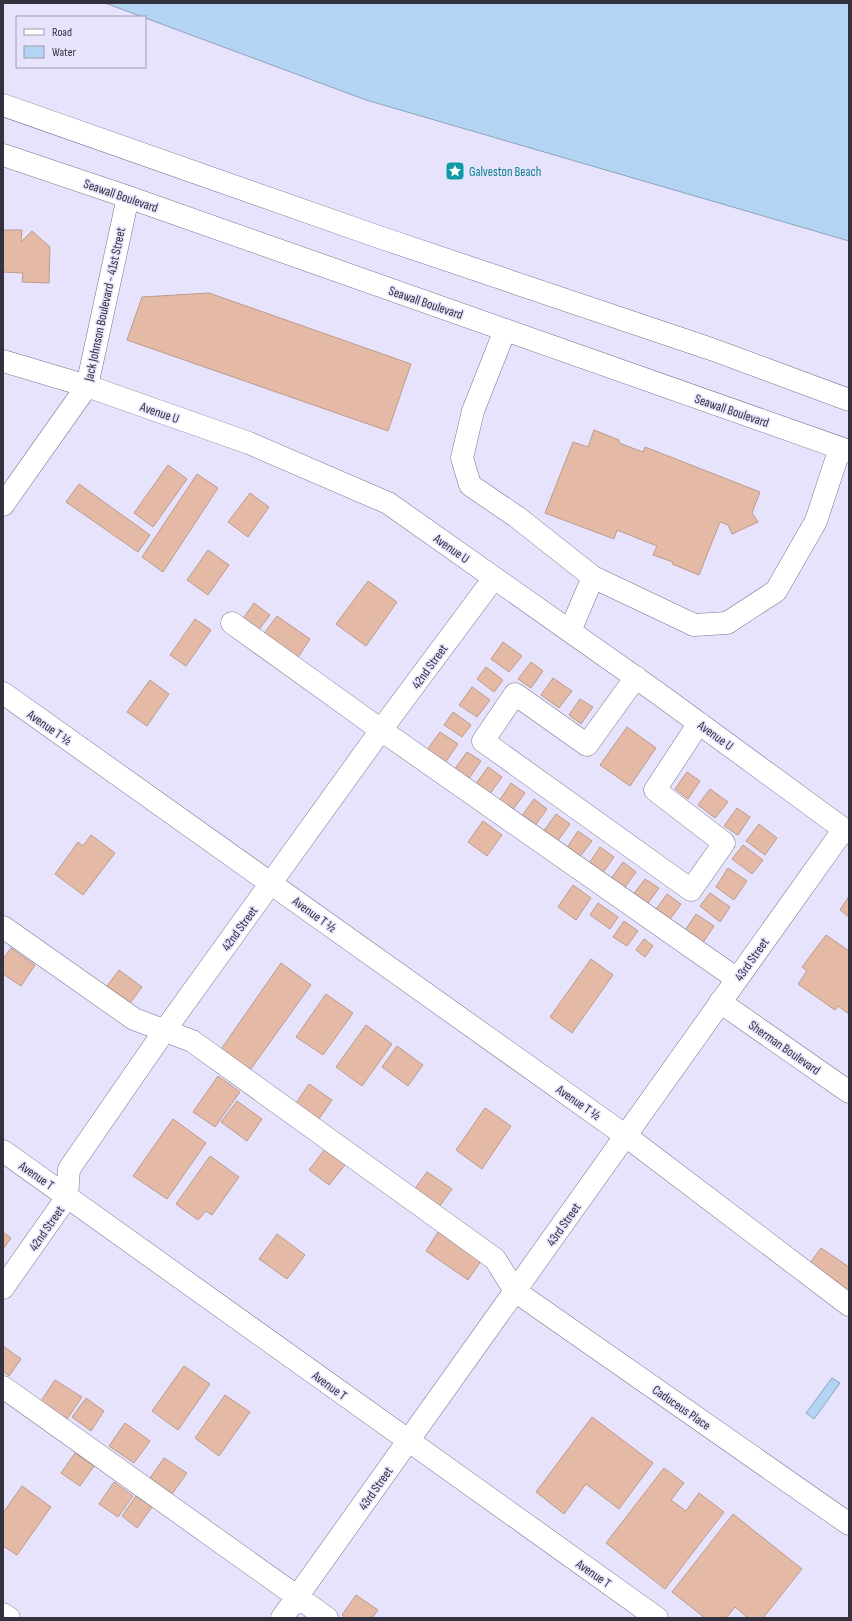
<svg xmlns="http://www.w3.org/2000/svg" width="852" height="1621" font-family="'Sofia Sans Condensed',sans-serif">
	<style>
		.water { fill: #b4d4f4; stroke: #8da3bd }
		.building { fill: #e4baa7; stroke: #bb9b8c }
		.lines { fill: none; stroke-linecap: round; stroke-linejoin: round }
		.minor-casing { stroke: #78738f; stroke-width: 23 }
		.major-casing { stroke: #78738f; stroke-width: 23 }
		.minor { stroke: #fff; stroke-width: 22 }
		.major { stroke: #fff; stroke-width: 22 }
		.labels { text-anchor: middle; stroke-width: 3; stroke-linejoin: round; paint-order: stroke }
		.culture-label { font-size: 13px; fill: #0d838f; stroke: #e8e3fd; text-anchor: start }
		.street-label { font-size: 13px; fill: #33313d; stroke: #e8e3fd }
	</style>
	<rect width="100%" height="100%" fill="#e8e3fd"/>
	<!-- water -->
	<path class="water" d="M105 3H849V241L366 100Z
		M832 1378 840 1383 814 1419 806 1413Z"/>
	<!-- building -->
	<path class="building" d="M3 230H22L21 242 32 231 50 247 49 283 22 282 23 273 3 272Z
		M209 293 411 364 388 431 127 340 142 297Z
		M594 430 619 440V443L643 452 645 447 760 492 752 513 758 522 732 534 728 525 720 522 699 575 672 564 673 562 653 555 657 546 617 530 614 539 545 513 573 442 588 447Z
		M168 465 187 479 153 527 134 513Z
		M197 474 218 488 163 572 142 557Z
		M79 484 150 535 138 552 66 502Z
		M250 493 269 507 248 537 228 522Z
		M208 550 229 565 208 595 187 580Z
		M368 581 397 602 366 646 336 624Z
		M254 603 270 615 258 631 242 620Z
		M277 616 310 639 297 659 263 635Z
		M195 619 211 630 186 666 170 655Z
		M503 642 522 656 509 672 491 659Z
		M531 662 543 671 531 688 518 679Z
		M486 667 503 680 494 692 477 679Z
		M553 678 572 691 559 708 541 695Z
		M150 680 169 694 147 726 127 712Z
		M472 687 490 700 477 717 459 705Z
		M580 699 593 707 581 724 569 715Z
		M453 712 471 725 462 737 444 725Z
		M627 727 656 748 630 786 600 765Z
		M440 732 458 744 445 763 427 750Z
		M467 752 481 761 468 780 454 770Z
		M488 767 502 777 489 795 475 785Z
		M687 772 700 781 688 799 675 789Z
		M511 783 525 793 512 811 499 801Z
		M710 789 728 802 715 818 698 805Z
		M534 799 547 809 534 827 521 817Z
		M737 808 750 817 738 835 724 826Z
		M556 814 570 824 557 842 543 832Z
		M483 821 502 835 487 856 468 842Z
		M759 824 777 838 765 855 746 841Z
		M578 831 592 841 579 858 566 849Z
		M91 835 115 853 83 895 55 874 78 842 83 846Z
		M743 845 763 860 752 874 732 859Z
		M600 847 614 857 602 874 588 865Z
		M623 862 636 872 623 890 610 880Z
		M728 868 747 881 734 900 716 887Z
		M645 879 659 888 646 906 632 896Z
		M573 885 591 898 576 920 558 907Z
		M710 893 730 907 720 922 700 906Z
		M667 894 681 904 668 922 654 912Z
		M849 896V917L840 910Z
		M598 903 618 917 610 929 590 915Z
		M696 914 714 926 702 944 684 932Z
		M624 921 638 931 627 946 613 937Z
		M826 935 849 951V1014L838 1006 835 1010 798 984 807 971 802 967Z
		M644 939 653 946 645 957 636 950Z
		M11 948 35 965 21 986 3 974V959Z
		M591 959 613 975 572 1033 550 1017Z
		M281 963 311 985 248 1073 219 1052Z
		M119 970 142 987 130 1003 107 986Z
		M326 994 353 1013 323 1055 296 1037Z
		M366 1025 392 1044 362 1086 336 1067Z
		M397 1046 423 1065 408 1086 382 1067Z
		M218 1076 240 1092 215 1127 193 1112Z
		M309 1084 332 1100 317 1122 294 1106Z
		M237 1101 262 1119 247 1141 221 1122Z
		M485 1108 511 1126 482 1169 456 1150Z
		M173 1119 206 1143 167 1199 133 1176Z
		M325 1149 345 1165 329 1185 309 1170Z
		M210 1156 239 1177 212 1215 206 1211 198 1220 176 1204Z
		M427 1172 452 1189 439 1207 414 1190Z
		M3 1232 11 1238 3 1249Z
		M438 1232 481 1261 468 1280 426 1251Z
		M277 1234 305 1255 287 1279 259 1259Z
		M821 1248 849 1267V1296L807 1267Z
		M3 1346 21 1359 9 1376 3 1371Z
		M184 1366 210 1384 178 1430 152 1411Z
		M55 1380 82 1397 67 1419 41 1401Z
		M225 1395 250 1412 219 1456 195 1438Z
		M86 1398 104 1411 91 1431 72 1417Z
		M592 1417 653 1463 619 1509 586 1484 564 1514 536 1492Z
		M125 1423 150 1441 134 1463 109 1446Z
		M75 1453 94 1466 80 1486 61 1473Z
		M164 1458 187 1473 172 1494 150 1478Z
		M664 1468 684 1483 671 1500 686 1511 699 1493 724 1512 665 1589 606 1543Z
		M114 1482 133 1496 118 1517 99 1504Z
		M22 1486 51 1507 17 1555 3 1546V1513Z
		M136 1496 152 1507 137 1528 122 1516Z
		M733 1514 802 1569 763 1618H748L735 1607 726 1618H705L672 1592Z
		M356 1595 378 1610 372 1618H346L342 1615Z"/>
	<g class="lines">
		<defs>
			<path id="minor" d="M3 105 376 236 711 349 849 400
				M505 330 473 411 462 458 470 485 517 517 593 577 694 625 727 623 776 591 816 521 840 448
				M3 361 87 386 249 443 388 503 659 694 849 833
				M3 505 87 386 128 197
				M232 623 381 730 737 979
				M570 631 593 577
				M636 677 587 745 515 694 483 741 691 890 724 843 655 790 699 723
				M3 693 626 1136 849 1305
				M3 927 134 1019 192 1041 495 1259 515 1291 849 1524
				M720 1002 849 1092
				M3 1151 657 1618
				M3 1288 67 1197 69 1169 165 1030 381 730 494 578
				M3 1387 327 1618
				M3 1614 9 1618
				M282 1618 844 829"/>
			<path id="major" d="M3 155 128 197 849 451"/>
		</defs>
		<!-- minor casing -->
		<use href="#minor" class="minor-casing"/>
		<!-- major casing -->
		<use href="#major" class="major-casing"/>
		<!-- minor -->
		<use href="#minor" class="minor"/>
		<!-- major -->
		<use href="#major" class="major"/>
	</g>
	<!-- icons -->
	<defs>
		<symbol id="sight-square" viewBox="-11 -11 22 22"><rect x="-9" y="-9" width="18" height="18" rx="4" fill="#0f9aa8" stroke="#e8e3fd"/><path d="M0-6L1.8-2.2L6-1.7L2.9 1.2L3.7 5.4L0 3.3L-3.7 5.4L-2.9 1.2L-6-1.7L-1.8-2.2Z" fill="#fff"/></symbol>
	</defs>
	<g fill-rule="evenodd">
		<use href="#sight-square" x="444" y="160" width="22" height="22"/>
	</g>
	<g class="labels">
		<!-- culture labels -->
		<g class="culture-label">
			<text x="469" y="176">Galveston Beach</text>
		</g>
		<!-- street labels -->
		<g class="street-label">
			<text transform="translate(121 195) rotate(19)" y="5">Seawall Boulevard</text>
			<text transform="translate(426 302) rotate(19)" y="5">Seawall Boulevard</text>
			<text transform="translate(104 304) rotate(-78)" y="5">Jack Johnson Boulevard - 41st Street</text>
			<text transform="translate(732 410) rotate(19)" y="5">Seawall Boulevard</text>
			<text transform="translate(160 412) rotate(19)" y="5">Avenue U</text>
			<text transform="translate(452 548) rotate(35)" y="5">Avenue U</text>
			<text transform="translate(429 666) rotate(-54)" y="5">42nd Street</text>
			<text transform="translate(50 727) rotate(35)" y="5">Avenue T ½</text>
			<text transform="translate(716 735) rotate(36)" y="5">Avenue U</text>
			<text transform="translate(315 914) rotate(36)" y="5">Avenue T ½</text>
			<text transform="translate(239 928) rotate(-54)" y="5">42nd Street</text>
			<text transform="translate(751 959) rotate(-55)" y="5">43rd Street</text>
			<text transform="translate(785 1047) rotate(35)" y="5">Sherman Boulevard</text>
			<text transform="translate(579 1102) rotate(35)" y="5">Avenue T ½</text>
			<text transform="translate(37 1175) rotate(35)" y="5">Avenue T</text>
			<text transform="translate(563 1224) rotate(-55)" y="5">43rd Street</text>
			<text transform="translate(46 1228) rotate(-55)" y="5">42nd Street</text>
			<text transform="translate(330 1385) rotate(36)" y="5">Avenue T</text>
			<text transform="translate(682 1407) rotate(35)" y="5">Caduceus Place</text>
			<text transform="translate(375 1488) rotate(-55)" y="5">43rd Street</text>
			<text transform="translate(594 1573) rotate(35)" y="5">Avenue T</text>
		</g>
	</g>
	<!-- border -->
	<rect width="852" height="1621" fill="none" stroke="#33313d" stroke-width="8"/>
	<!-- legend -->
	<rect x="16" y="16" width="130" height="52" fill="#e8e3fd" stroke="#a09cb0"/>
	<rect x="24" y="29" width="20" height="6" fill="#ffffff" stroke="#a09cb0"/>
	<text x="52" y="36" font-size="12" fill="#33313d">Road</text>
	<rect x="24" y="46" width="20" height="12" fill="#b4d4f4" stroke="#a09cb0"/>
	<text x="52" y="56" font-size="12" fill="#33313d">Water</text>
</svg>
